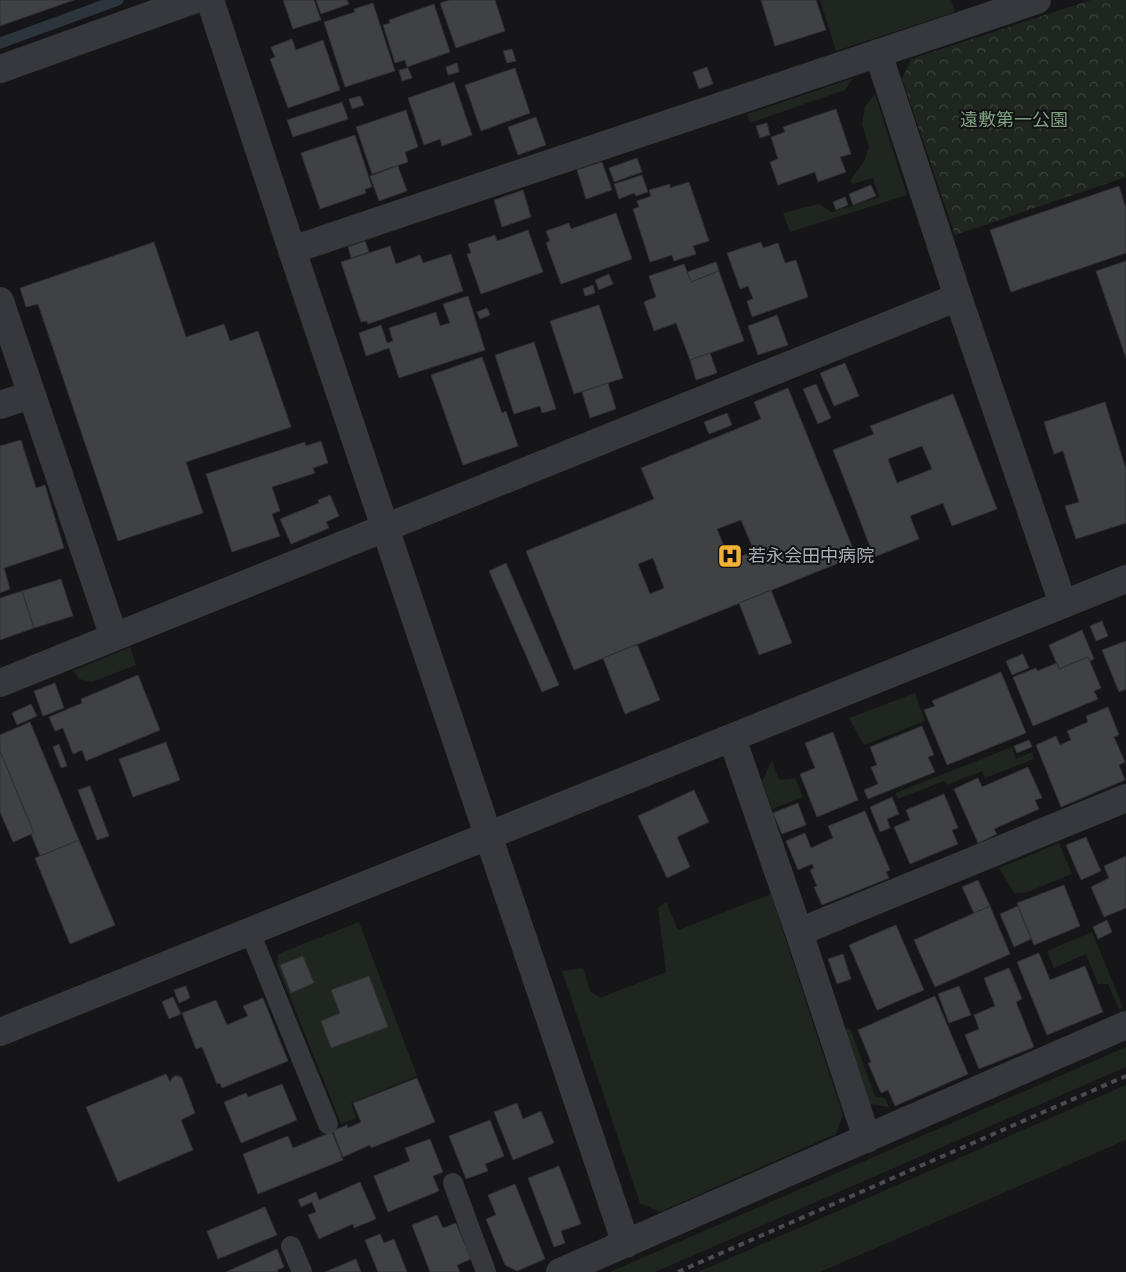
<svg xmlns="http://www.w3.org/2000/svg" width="1126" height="1272" font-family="Figtree,'Noto Sans JP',sans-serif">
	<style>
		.green { fill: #1e261f }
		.park { fill: url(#park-crowns) }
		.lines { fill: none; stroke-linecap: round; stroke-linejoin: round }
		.stream { stroke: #2c353c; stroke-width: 11 }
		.building { fill: #404145; stroke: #303034; fill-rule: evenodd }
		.service { stroke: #37383d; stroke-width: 20 }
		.minor { stroke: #37383d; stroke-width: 28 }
		.tertiary { stroke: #37383d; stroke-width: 28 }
		.rail { stroke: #4a4c52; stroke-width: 4; stroke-dasharray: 6 5; stroke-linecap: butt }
		.labels { text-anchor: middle; stroke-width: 4; stroke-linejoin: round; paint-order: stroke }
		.park-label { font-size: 18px; fill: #7fa381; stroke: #111113 }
		.poi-label { font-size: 18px; fill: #a8adb8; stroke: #111113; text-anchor: start }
	</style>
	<defs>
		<pattern id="park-crowns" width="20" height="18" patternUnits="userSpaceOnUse" patternTransform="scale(1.25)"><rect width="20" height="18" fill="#1e261f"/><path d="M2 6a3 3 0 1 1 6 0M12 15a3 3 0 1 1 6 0" fill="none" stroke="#3c433d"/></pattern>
	</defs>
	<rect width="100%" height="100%" fill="#161618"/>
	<!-- green -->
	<path class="green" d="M820 0H951L955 12 836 51Z
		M853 78 845 90 750 123 747 114Z
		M875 94 907 195 790 232 783 213 818 204 832 212 879 197 873 178 853 184 850 181 865 160 869 147 862 124 865 107Z
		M130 647 136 665 92 682 79 679 73 671Z
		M915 693 925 721 864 745 849 718Z
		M1012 747 1016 759 1032 752 1034 759 985 778 982 771 947 785 944 781 898 799 895 793Z
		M772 760 779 780 795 778 803 797 772 809 762 781Z
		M1059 843 1072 874 1025 893H1014L999 868Z
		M771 894 843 1115 836 1134 660 1212 640 1203 562 971 583 968 590 991 600 998 666 972 658 908 666 902 678 930Z
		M359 922 417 1076 351 1103 356 1118 341 1124 277 965 278 954Z
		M1092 932 1123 1007 1119 1009 1108 984H1098L1086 954 1054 968 1047 951Z
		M850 1028 875 1096 885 1098 889 1107 868 1104 843 1030Z
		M1126 1047V1067L655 1272H610Z
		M1126 1085V1140L820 1272H698Z"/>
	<!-- park -->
	<path class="park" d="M1091 0H1126V177L955 235 902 79 911 59Z"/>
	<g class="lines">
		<!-- stream -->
		<path class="stream" d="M0 43 118 0"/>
	</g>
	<!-- building -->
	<path class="building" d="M0 0H74L0 26Z
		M283 0H314L321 20 293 29Z
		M316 0H347L349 4 321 14Z
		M450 0H495L505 31 456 48 440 3Z
		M761 0H816L826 30 775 46Z
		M373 3 395 71 345 87 324 22 355 12 354 9Z
		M434 4 450 52 407 67 405 60 395 63 383 25 390 23 389 20Z
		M292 39 296 50 323 40 340 90 288 108 270 59 275 57 271 47Z
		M512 49 516 61 507 63 503 51Z
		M457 63 459 72 448 75 446 67Z
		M707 67 713 84 699 89 693 72Z
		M408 68 412 78 402 81 399 70Z
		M515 68 530 113 481 131 465 85Z
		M454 82 472 135 442 146 440 139 424 145 408 98Z
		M360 96 364 105 352 109 349 99Z
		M342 102 348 119 293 137 287 120Z
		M836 109 851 154 840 157 846 172 818 182 815 172 778 185 770 162 778 159 771 137 785 132 783 127Z
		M406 110 418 147 405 152 408 162 372 174 356 127Z
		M536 117 546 145 518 155 508 127Z
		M767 123 770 135 760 138 756 126Z
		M355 135 372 187 365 189 366 193 320 209 301 153Z
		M637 158 642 172 614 182 609 168Z
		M602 162 612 190 586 199 577 170Z
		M398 166 407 191 379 201 370 176Z
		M642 175 648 192 636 196 634 193 619 199 614 184Z
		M689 182 709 241 693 246 696 254 674 261 672 255 650 262 633 209 639 207 637 201 651 196 649 190 670 184V188Z
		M871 185 876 196 853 205 849 194Z
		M1119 186 1126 208V253L1011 292 990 230Z
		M523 190 531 217 502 227 494 200Z
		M845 197 848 205 836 210 833 202Z
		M616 213 632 259 561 284 546 243 550 241 546 231 569 223 571 229Z
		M528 230 543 272 481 294 467 254 471 253 468 244 495 235 497 241Z
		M365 241 369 252 351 258 348 247Z
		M154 242 186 337 224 324 230 341 258 331 291 427 186 462 203 513 118 541 38 304 26 307 20 288Z
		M761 242 763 248 778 243 785 263 796 260 808 297 752 317 747 301 753 299 748 286 740 289 727 253Z
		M390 246 396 264 420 255 423 263 451 254 463 291 368 324 367 321 361 322 341 262Z
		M1126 261V358L1096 271Z
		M716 262 719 271 691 282 687 272Z
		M684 264 691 282 719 271 744 341 690 360 676 323 654 331 644 302 656 297 649 276Z
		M609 274 613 284 599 290 595 280Z
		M593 285 595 293 585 296 583 289Z
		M468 296 485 350 399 378 389 348 366 356 359 333 381 325 387 343 393 341 389 328 436 312 440 326 450 323 443 304Z
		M599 305 623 378 574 394 550 321Z
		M487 308 490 315 480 319 477 312Z
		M777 315 788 345 758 355 748 326Z
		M534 342 556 409 542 413 540 406 514 414 495 355Z
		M710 353 717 373 696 380 690 360Z
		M482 357 502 413 506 411 518 446 463 465 431 375Z
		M845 363 859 396 834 406 820 373Z
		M608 383 616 409 590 418 582 392Z
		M816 384 831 418 818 424 803 389Z
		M788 388 856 556 574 670 526 551 654 499 641 468 761 419 754 402ZM741 520 754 551 730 561 717 529ZM653 558 664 588 650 594 638 564Z
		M953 394 997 509 952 526 943 503 910 516 919 539 874 557 833 450 874 434 870 426ZM922 446 932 469 897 483 888 459Z
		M1105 402 1126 469V523L1076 539 1065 506 1079 502 1063 451 1054 454 1044 422Z
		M727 413 732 425 709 434 704 422Z
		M21 440 36 488 45 485 64 548 4 568 10 589 0 593V446Z
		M321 441 328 463 313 468 315 473 272 487 280 511 272 514 280 536 232 552 206 474 305 442 306 446Z
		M330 495 339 516 326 522 329 528 291 544 280 519 319 503 318 500Z
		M506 563 559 685 542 692 489 571Z
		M61 579 73 616 34 628 22 591Z
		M771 590 792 643 759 655 739 603Z
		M22 591 34 628 0 640V598Z
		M1102 621 1108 636 1096 641 1090 626Z
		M1082 630 1094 659 1090 661 1088 657 1059 669 1049 645Z
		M1126 641V689L1119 692 1102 650Z
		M637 644 660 700 625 714 603 658Z
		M1023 654 1029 668 1012 675 1006 661Z
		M1088 657 1101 688 1094 691 1098 699 1033 726 1013 677 1036 668 1037 671 1057 663 1059 669Z
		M1001 672 1026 733 947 765 924 710 935 706 932 701Z
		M138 675 160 730 86 761 82 750 73 754 63 728 55 731 49 717 82 703 81 699Z
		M55 683 64 708 43 716 34 691Z
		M31 704 37 716 17 725 12 713Z
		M1108 707 1119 735 1114 737 1125 762 1119 765 1125 780 1061 807 1036 745 1056 736 1060 745 1071 740 1067 731 1088 722 1086 716Z
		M30 722 79 840 40 856 31 834 34 833 0 751V735Z
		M922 726 934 755 928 757 935 772 868 799 864 790 878 784 871 767 877 765 870 747Z
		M833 732 858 800 817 817 800 774 815 768 805 743Z
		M1029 740 1032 747 1017 753 1014 746Z
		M166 742 180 780 133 797 119 759Z
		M59 744 67 766 61 768 53 747Z
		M0 751 34 833 13 842 0 812Z
		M1028 767 1042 798 1035 800 1039 809 994 829 997 834 978 843 954 789 978 778 982 787Z
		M90 786 109 836 97 840 78 790Z
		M694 790 709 822 677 837 690 867 667 878 638 816Z
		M944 794 958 828 952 830 958 844 910 864 894 827 910 820 906 810Z
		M892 797 899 814 887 819 890 828 880 832 870 807Z
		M798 803 806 825 782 834 773 813Z
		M865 811 890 870 886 872 889 878 822 905 814 887 817 886 810 870 814 868 812 864 798 870 786 841 805 833 811 848 833 838 828 826Z
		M1086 837 1101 871 1081 880 1066 845Z
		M79 840 115 925 70 944 35 858Z
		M1126 856V908L1104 917 1091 887 1109 878 1104 866Z
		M978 880 990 906 974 913 962 887Z
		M1064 885 1080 926 1034 945 1017 903Z
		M990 906 1010 954 935 987 914 940Z
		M1018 906 1031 939 1014 947 1000 914Z
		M1107 920 1112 932 1098 939 1093 927Z
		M896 925 924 990 877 1010 849 945Z
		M1039 953 1050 980 1085 966 1103 1012 1047 1035 1017 962Z
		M843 954 851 979 837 984 828 959Z
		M303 956 314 983 291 993 280 965Z
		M1009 968 1022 999 1016 1002 1034 1047 979 1069 965 1035 979 1029 974 1015 995 1006 984 978Z
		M369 976 388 1027 331 1048 321 1021 340 1013 331 990Z
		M186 986 190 998 179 1003 174 990Z
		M959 986 971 1015 949 1023 938 994Z
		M935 996 968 1074 895 1106 888 1090 881 1093 868 1063 871 1062 858 1030Z
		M173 997 181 1014 169 1019 162 1002Z
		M263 998 288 1061 222 1088 220 1083 217 1084 202 1047 196 1049 182 1013 216 1000 227 1025 248 1016 243 1006Z
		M166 1074 170 1082 172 1078 175 1076H179L182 1078 195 1113 181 1120 193 1150 118 1182 86 1107Z
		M417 1078 435 1122 371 1148 370 1145 343 1157 333 1131 347 1125 348 1128 361 1122 353 1103Z
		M282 1084 297 1120 241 1143 224 1102 246 1093 248 1097Z
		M517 1103 523 1119 541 1111 554 1143 513 1160 494 1112Z
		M490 1120 504 1156 485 1164 488 1171 466 1179 449 1136Z
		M332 1132 343 1160 258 1194 243 1154 288 1136 293 1148Z
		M430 1139 443 1172 433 1176 439 1191 388 1212 374 1176 410 1161 405 1148Z
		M559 1166 581 1224 561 1231 565 1243 554 1247 528 1178Z
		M360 1182 376 1219 354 1228 353 1224 319 1239 308 1215 316 1212 312 1202 301 1207 298 1200 316 1192 319 1200Z
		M515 1184 545 1259 517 1271 505 1265 486 1219 496 1215 488 1195Z
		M265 1207 277 1235 218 1259 207 1231Z
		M437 1215 443 1228 456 1223 471 1259 457 1265 460 1272H430L412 1225Z
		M380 1234 384 1243 394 1239 407 1272H378L365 1240Z
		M277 1249 284 1267 277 1270 278 1272H226Z
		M356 1259 361 1272H325Z"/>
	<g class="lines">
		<!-- service -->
		<path class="service" d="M250 932 328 1124
			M453 1183 486 1272
			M291 1246 302 1272"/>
		<!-- minor -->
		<path class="minor" d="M878 53 958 297 1063 604
			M0 69 193 0
			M292 250 1037 0
			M0 301 114 637
			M0 405 31 395
			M0 683 958 297
			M732 738 799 932
			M488 835 626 1244
			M867 1139 799 932 1126 798
			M560 1272 1126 1025"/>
		<!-- tertiary -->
		<path class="tertiary" d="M210 0 292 250 488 835
			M0 1032 1126 579"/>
		<!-- rail -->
		<path class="rail" d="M678 1272 1126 1076"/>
	</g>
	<!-- icons -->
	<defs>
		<symbol id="hospital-square" viewBox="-11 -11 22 22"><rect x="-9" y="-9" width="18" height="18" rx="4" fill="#f2b134" stroke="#111113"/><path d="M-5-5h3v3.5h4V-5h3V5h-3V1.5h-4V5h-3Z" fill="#111"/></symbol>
	</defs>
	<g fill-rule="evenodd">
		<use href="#hospital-square" x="716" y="542" width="28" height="28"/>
	</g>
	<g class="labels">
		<!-- park labels -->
		<g class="park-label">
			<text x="1014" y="126">遠敷第一公園</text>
		</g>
		<!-- poi labels -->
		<g class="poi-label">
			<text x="748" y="562">若永会田中病院</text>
		</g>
	</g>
</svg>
